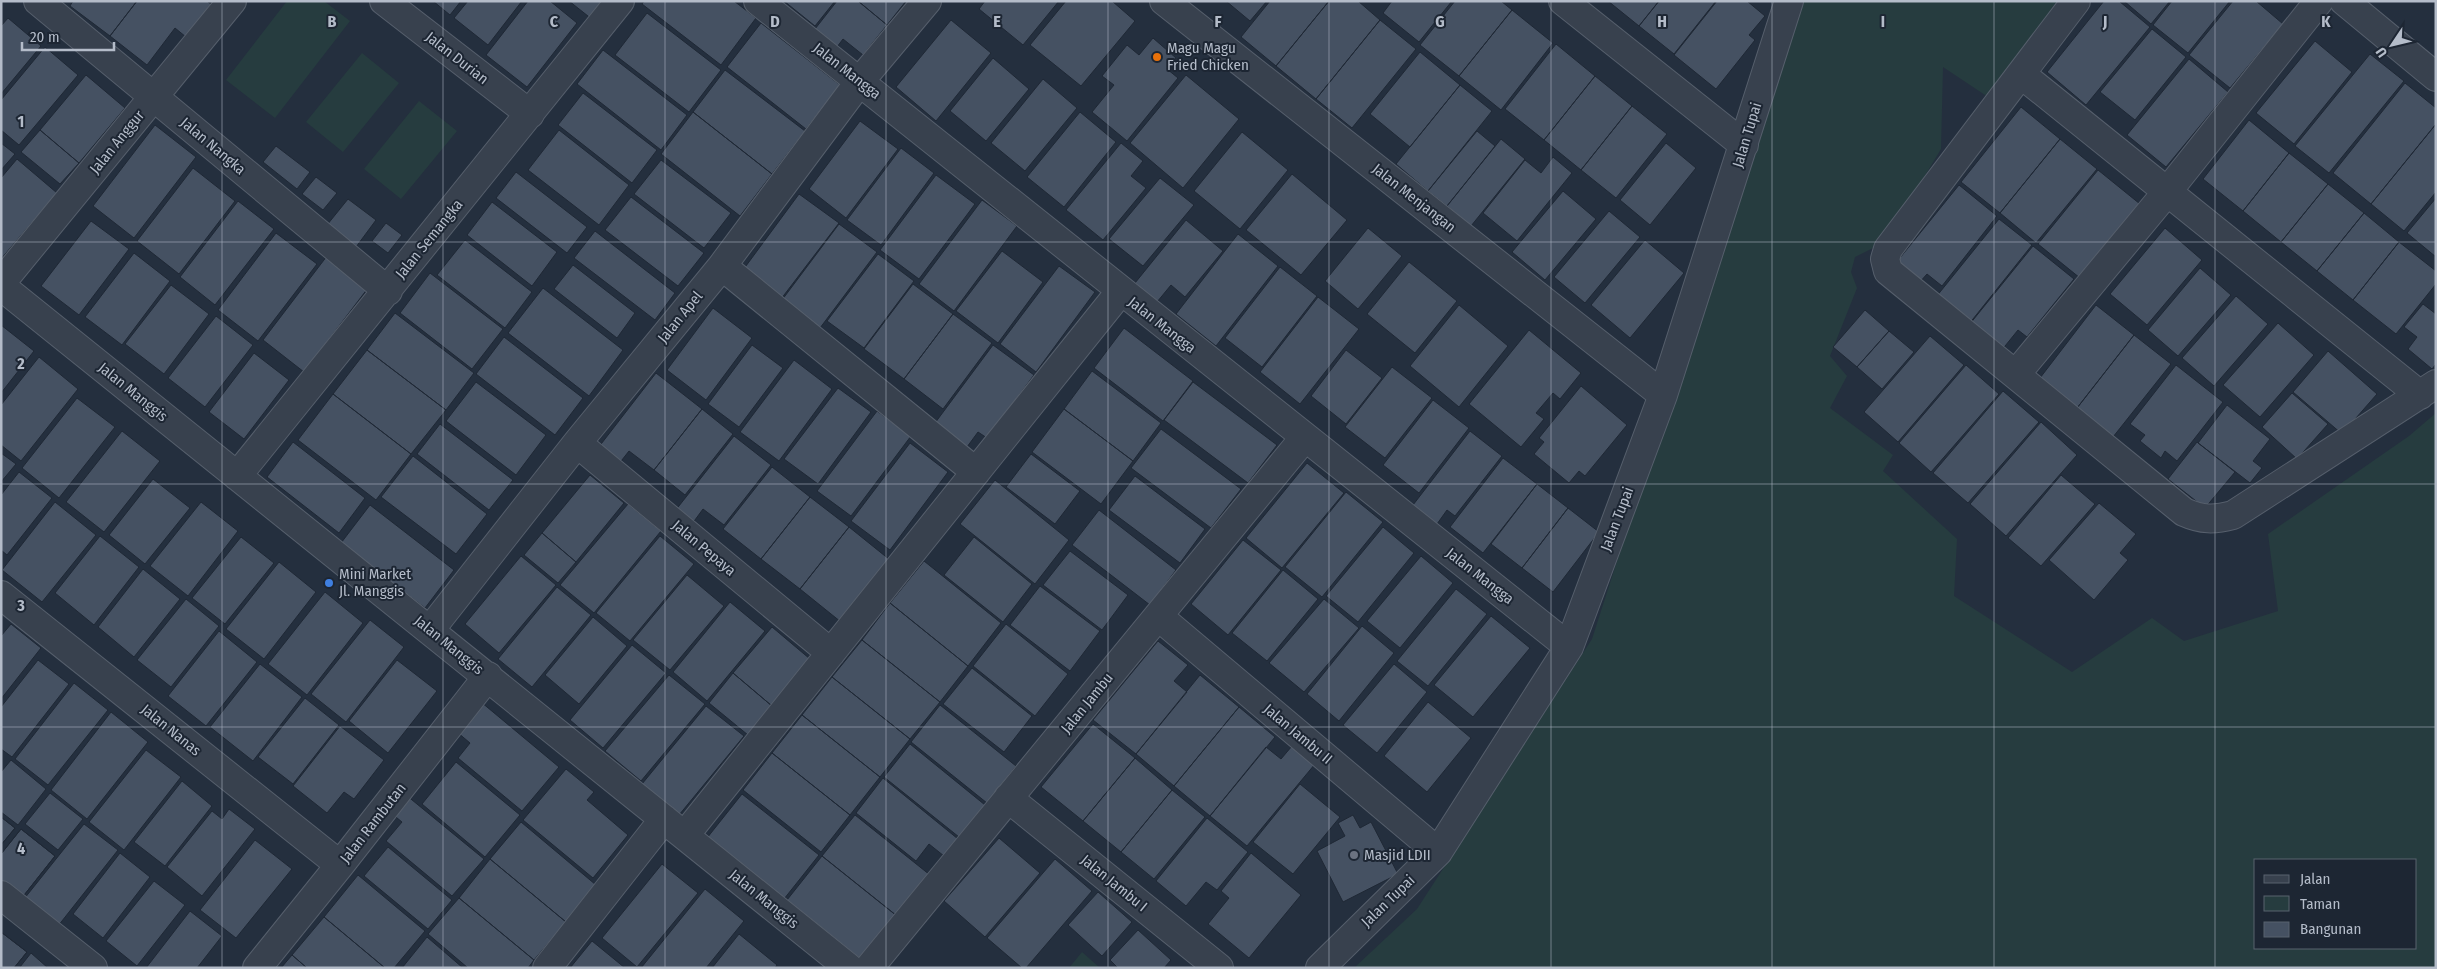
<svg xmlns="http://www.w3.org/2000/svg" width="2437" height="969" font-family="'Fira Sans Condensed',sans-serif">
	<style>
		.green { fill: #263c3f; fill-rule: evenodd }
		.building { fill: #455162; stroke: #1f2835 }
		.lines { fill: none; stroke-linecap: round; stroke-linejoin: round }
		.minor-casing { stroke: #565f6c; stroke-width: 30 }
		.minor { stroke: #38414e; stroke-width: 28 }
		.grid { fill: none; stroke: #b4bcc9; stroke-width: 1; stroke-opacity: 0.55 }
		.food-dot { fill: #e8710a; stroke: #1d2633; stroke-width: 2 }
		.shop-dot { fill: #3f7fe0; stroke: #1d2633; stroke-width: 2 }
		.worship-dot { fill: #6b7280; stroke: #1d2633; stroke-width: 2 }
		.labels { text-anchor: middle; stroke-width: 4; stroke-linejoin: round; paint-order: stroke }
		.poi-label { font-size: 15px; fill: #b4bcc9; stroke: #1d2633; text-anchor: start }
		.street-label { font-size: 15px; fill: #b4bcc9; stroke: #1d2633 }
		.grid-label { font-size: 16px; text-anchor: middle; font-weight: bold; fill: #b4bcc9; stroke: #1d2633; stroke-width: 4; stroke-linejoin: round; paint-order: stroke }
	</style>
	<rect width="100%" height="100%" fill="#242f3e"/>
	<!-- green -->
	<path class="green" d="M287 1H324L350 21 275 118 226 80Z
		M1797 1H2057L1988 97 1943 67 1941 149 1885 242 1855 257 1851 272 1857 288 1830 356 1847 376 1830 408 1893 455 1883 471 1957 539 1954 596 2072 672 2152 618 2184 641 2278 611 2268 534 2409 436 2436 413V968H1354L1417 909 1592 639ZM2256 860H2416V948H2256Z
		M362 53 399 83 343 152 306 122Z
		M419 101 457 131 401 199 364 169Z
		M1082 952 1100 968H1069Z"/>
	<!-- building -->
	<path class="building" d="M73 1H137L110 36 70 6Z
		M137 1H207L211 4 186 37 175 28 147 65 110 36Z
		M433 1H461L450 15Z
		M468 1H522L488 45 454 18Z
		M528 1H550L577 23 527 87 486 55Z
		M569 1H607L593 20Z
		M644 1H734L756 18 721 65 642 4Z
		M784 1H835L815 26Z
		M837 1H858L887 25 863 55 843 39 837 47 815 29Z
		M858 1H906L887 25Z
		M985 1H1059L1023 45 979 9Z
		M1066 1H1112L1135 21 1081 86 1030 45Z
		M1226 1H1267L1250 21Z
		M1270 1H1329L1276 66 1241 37Z
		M1329 1H1358L1380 20 1316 99 1276 66Z
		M1392 1H1452L1419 42 1383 13Z
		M1455 1H1501L1512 10 1459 76 1420 45Z
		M1608 1H1659L1639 26Z
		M1659 1H1716L1674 54 1639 26Z
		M1717 1H1747L1765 16 1749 35 1755 40 1716 89 1674 55Z
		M2104 1H2119L2150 27 2086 105 2047 72Z
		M2124 1H2170L2151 24Z
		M2172 1H2230L2188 53 2153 25Z
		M2233 1H2256L2283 24 2230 88 2189 55Z
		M1512 10 1553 43 1501 110 1459 76Z
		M647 13 721 70 689 112 615 55Z
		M8 18 41 46 1 94V26Z
		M951 20 991 53 936 121 896 87Z
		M1380 20 1416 49 1352 128 1316 99Z
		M761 23 840 85 806 129 727 67Z
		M2152 29 2186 57 2135 120 2100 92Z
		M1153 38 1176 58 1167 69 1178 78 1127 141 1092 112 1114 85 1102 76 1127 45 1139 55Z
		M2315 41 2352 72 2294 144 2256 113Z
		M1556 44 1595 76 1544 140 1505 109Z
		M45 47 78 75 19 145 1 130V100Z
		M603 50 687 115 661 150 577 84Z
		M1420 52 1460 85 1410 147 1370 114Z
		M2370 54 2404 81 2329 173 2295 146Z
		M993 58 1029 89 986 141 950 111Z
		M2189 59 2228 92 2166 167 2127 135Z
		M725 70 805 131 772 174 693 112Z
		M86 75 125 108 79 163 40 130Z
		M1186 75 1239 119 1183 188 1130 143Z
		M1595 76 1632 106 1581 170 1544 140Z
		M1043 79 1077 108 1025 171 991 143Z
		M2405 83 2436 108V124L2371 204 2333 173Z
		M1460 85 1492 111 1428 191 1396 164Z
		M583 93 657 150 632 183 558 125Z
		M1632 106 1667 134 1616 198 1581 170Z
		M2021 107 2060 139 2000 213 1961 182Z
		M693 112 772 174 740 216 661 154Z
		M1080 112 1116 142 1064 207 1027 177Z
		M2249 120 2289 153 2243 211 2203 179Z
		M860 121 898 149 846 218 809 189Z
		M2436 124V192L2404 231 2371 204Z
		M155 125 196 157 134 238 93 206Z
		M40 130 79 163 60 184 21 152Z
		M559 130 629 185 599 225 528 170Z
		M1477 131 1495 146 1447 206 1428 191Z
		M1242 132 1288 170 1240 229 1194 191Z
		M1501 139 1525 159 1471 226 1447 206Z
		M2060 139 2097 169 2036 243 2000 213Z
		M1 143 15 154 1 170Z
		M1121 143 1143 161 1131 176 1146 188 1103 240 1066 210Z
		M1666 143 1696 168 1650 225 1620 200Z
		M276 146 310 172 297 189 263 162Z
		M901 148 934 173 881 245 847 220Z
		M2289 153 2328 184 2281 242 2243 211Z
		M1553 157 1572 173 1517 241 1483 213 1525 160 1541 173Z
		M17 159 57 193 1 259V178Z
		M661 160 731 213 704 248 634 194Z
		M193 168 235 201 179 274 137 241Z
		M2098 170 2140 204 2080 278 2038 244Z
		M516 172 587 227 567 253 496 198Z
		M1292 174 1347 220 1301 275 1246 230Z
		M936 175 975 204 919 279 880 250Z
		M316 177 337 193 323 210 302 194Z
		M1160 178 1194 205 1143 266 1109 239Z
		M2328 184 2364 213 2317 271 2281 242Z
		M1959 185 1997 216 1942 286 1927 274 1919 283 1895 264Z
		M1563 191 1596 219 1545 280 1512 252Z
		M799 194 839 223 781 299 743 270Z
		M631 197 704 253 678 286 605 230Z
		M2436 198V257L2407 233Z
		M348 199 376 220 356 247 327 225Z
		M982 200 1017 226 954 311 919 284Z
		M238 201 274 229 215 305 180 277Z
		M492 202 557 252 532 286 467 235Z
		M1609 211 1640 237 1585 303 1554 277Z
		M2364 213 2399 242 2353 300 2317 271Z
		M1999 219 2032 245 1969 324 1936 297Z
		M1186 220 1223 251 1185 297 1171 285 1157 302 1135 283Z
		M91 221 129 249 79 315 41 286Z
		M386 223 402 235 388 253 372 241Z
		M839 224 877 252 820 328 782 300Z
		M1368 228 1402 256 1358 309 1325 281Z
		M2165 228 2202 260 2147 325 2110 294Z
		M595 231 675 293 655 320 574 258Z
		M276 233 317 264 258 341 218 310Z
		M1238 234 1278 266 1216 346 1176 314Z
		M465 240 532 292 505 328 437 275Z
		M1645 240 1684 273 1630 338 1591 305Z
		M2399 242 2436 271V284L2396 334 2353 300Z
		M2033 246 2074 279 2027 337 2018 330 2001 351 1969 325Z
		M1002 251 1043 282 998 343 956 311Z
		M134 253 170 281 122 345 85 317Z
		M878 254 914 281 864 348 827 321Z
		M327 256 368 288 304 372 263 340Z
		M1409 262 1457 301 1415 353 1367 314Z
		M573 265 635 313 617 338 554 289Z
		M1059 266 1095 292 1036 372 1000 344Z
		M1280 267 1317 296 1262 367 1225 338Z
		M2200 268 2231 295 2178 356 2148 330Z
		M430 273 503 329 472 369 400 313Z
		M913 284 953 314 904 379 864 349Z
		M171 285 209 314 164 374 125 344Z
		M543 288 623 350 589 396 508 333Z
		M2236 296 2268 324 2214 386 2182 358Z
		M1318 297 1359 329 1300 404 1260 372Z
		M2423 304 2436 314V364L2432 369 2408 349 2417 337 2404 327Z
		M1459 305 1508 346 1459 407 1410 366Z
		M2096 305 2134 335 2077 408 2040 378Z
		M713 308 752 338 706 400 667 370Z
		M1865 310 1889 331 1857 367 1833 347Z
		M395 313 474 373 446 410 367 350Z
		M953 314 992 343 943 409 904 379Z
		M216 316 253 345 205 407 168 378Z
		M2278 323 2314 355 2260 417 2223 385Z
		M1 325 34 351 1 393Z
		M1124 328 1193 381 1163 421 1094 368Z
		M1529 330 1581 373 1560 399 1553 393 1536 413 1544 419 1521 447 1469 404Z
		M1889 331 1914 352 1882 389 1857 367Z
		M2134 335 2171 364 2113 437 2077 408Z
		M1930 336 1964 365 1898 442 1864 412Z
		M504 337 583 398 555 435 476 374Z
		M752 345 783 368 739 427 708 404Z
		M993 345 1034 375 987 438 978 432 967 447 935 423Z
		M367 350 446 410 411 454 333 394Z
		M1346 350 1382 378 1346 424 1311 396Z
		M2328 351 2377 394 2342 434 2293 392Z
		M254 353 289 380 244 439 209 412Z
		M39 357 78 389 21 461 1 445V405Z
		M794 360 832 389 779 461 740 432Z
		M1966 365 1999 394 1931 472 1899 443Z
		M2176 365 2223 402 2177 461 2165 451 2161 458 2140 441 2145 435 2130 424Z
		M1392 367 1432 398 1385 458 1345 427Z
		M1092 371 1161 423 1133 461 1064 409Z
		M656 373 702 409 654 470 629 451 618 465 598 448Z
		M476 382 546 435 516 475 446 421Z
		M1193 382 1277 445 1248 483 1164 420Z
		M1581 386 1627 425 1585 476 1579 471 1569 483 1534 454 1544 442 1539 438Z
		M838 388 871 412 818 484 784 459Z
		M2003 391 2039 422 1968 503 1933 473Z
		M2292 393 2328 424 2297 459 2262 427Z
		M333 394 411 454 376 500 298 440Z
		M77 398 115 427 59 498 22 468Z
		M1433 400 1469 428 1419 493 1383 465Z
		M2227 405 2270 439 2253 461 2262 468 2250 483 2198 443Z
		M702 409 733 434 685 495 654 470Z
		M1064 409 1133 461 1101 504 1032 452Z
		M877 411 911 436 851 516 817 491Z
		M2041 422 2077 455 2006 536 1970 504Z
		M440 424 513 480 489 510 417 454Z
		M1161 429 1241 489 1211 528 1131 468Z
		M122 431 160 461 104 532 66 502Z
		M1470 431 1502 456 1455 516 1447 510 1437 524 1413 505Z
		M734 436 771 465 724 525 703 509 692 524 675 511Z
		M293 442 365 498 339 533 267 477Z
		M2197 442 2235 472 2205 508 2168 479Z
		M910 443 948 472 890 550 851 521Z
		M1 453 16 464 1 482Z
		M1031 454 1080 491 1055 524 1006 487Z
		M413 456 487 514 456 554 381 497Z
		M1503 458 1537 484 1483 553 1450 527Z
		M1307 463 1344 493 1282 568 1246 538Z
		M772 467 810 497 761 559 723 529Z
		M19 472 52 498 7 555 1 550V495Z
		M590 475 624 503 576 562 542 533Z
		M2061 475 2095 504 2041 566 2008 538Z
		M1135 476 1205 529 1180 563 1109 510Z
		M153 479 190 508 145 564 109 535Z
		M995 480 1069 540 1035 584 960 524Z
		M1537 484 1568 508 1522 568 1491 544Z
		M1346 492 1383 522 1322 597 1285 567Z
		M810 497 849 527 800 589 761 559Z
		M55 502 96 535 42 602 2 570Z
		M201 502 238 531 188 596 150 566Z
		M2099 503 2136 534 2120 553 2128 560 2094 600 2049 560Z
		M628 504 661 531 594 613 560 585Z
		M370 505 454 570 425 608 341 543Z
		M1568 508 1599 532 1553 592 1522 568Z
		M1099 510 1176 570 1150 605 1072 545Z
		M849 527 890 560 841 622 800 589Z
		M1383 527 1414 553 1358 622 1326 596Z
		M542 533 576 562 558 583 524 555Z
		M100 536 139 567 94 625 55 593Z
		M660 536 694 564 630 641 596 613Z
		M241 537 274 563 225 624 192 598Z
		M974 537 1032 584 1003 622 944 575Z
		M1243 540 1281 570 1228 635 1191 604Z
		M1070 551 1128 595 1102 630 1043 585Z
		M521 556 556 585 499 653 465 624Z
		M1421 556 1453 583 1400 648 1367 621Z
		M924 561 1001 623 968 666 890 603Z
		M279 562 316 592 264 659 226 629Z
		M143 569 180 599 134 657 98 627Z
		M1283 570 1318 599 1267 661 1232 633Z
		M687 575 724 606 670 670 633 640Z
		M1040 586 1100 631 1070 671 1010 625Z
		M557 587 591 615 532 687 498 659Z
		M1456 589 1487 614 1428 686 1397 661Z
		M325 592 363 623 307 695 268 664Z
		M186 599 219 626 171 687 137 660Z
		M1324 599 1359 628 1304 692 1269 663Z
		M730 602 765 631 707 701 673 672Z
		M890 603 968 666 940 702 862 640Z
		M1491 616 1530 648 1473 717 1434 685Z
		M593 617 627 646 579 704 545 675Z
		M370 620 404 647 346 722 311 694Z
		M11 624 41 648 1 699V636Z
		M1006 624 1068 674 1035 716 973 666Z
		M1362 626 1394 653 1339 721 1307 694Z
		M772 627 810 659 772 706 733 673Z
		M219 631 257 662 206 726 168 696Z
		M862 640 940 702 910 739 832 677Z
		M1158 641 1188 665 1174 681 1187 692 1136 754 1093 720Z
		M632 645 666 673 603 748 570 720Z
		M38 660 69 684 12 757 1 749V707Z
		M397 660 437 691 388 753 349 721Z
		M260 664 302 697 253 761 210 727Z
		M1394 664 1427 692 1377 753 1343 725Z
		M972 668 1032 716 1004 752 943 704Z
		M733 673 772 706 748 735 709 703Z
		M669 675 705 704 641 781 605 751Z
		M1200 675 1239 707 1174 786 1136 754Z
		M832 677 910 739 880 777 802 715Z
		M74 683 108 710 48 785 15 759Z
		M305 698 339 725 293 784 258 757Z
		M481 702 559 767 522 811 458 758 470 743 457 732Z
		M1428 702 1471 738 1427 792 1384 756Z
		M940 705 1016 766 987 803 911 742Z
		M706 706 744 736 679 815 642 784Z
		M1239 707 1275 737 1210 816 1174 786Z
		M111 712 148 742 87 819 51 790Z
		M802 715 880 777 850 815 772 753Z
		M1093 724 1135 758 1083 821 1041 787Z
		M340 726 384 760 354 799 344 792 327 813 293 786Z
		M910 744 985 805 959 837 884 777Z
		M1292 746 1315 764 1247 846 1210 816 1266 747 1281 759Z
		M146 750 181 777 124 850 89 822Z
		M772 753 850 815 821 852 743 790Z
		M1135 758 1172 790 1121 852 1083 821Z
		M11 760 46 789 18 825 1 812V772Z
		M456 762 520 815 485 857 422 804Z
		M566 769 594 792 587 800 628 835 593 878 523 820Z
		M883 778 958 839 944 856 929 844 916 861 856 813Z
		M182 781 212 806 165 866 134 842Z
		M1300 784 1340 817 1293 874 1253 842Z
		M1172 790 1205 817 1154 879 1121 852Z
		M50 793 83 819 58 850 25 824Z
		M742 794 819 855 784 899 707 838Z
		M406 795 484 859 452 896 386 841 402 822 391 813Z
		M229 809 255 829 202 896 167 867 212 811 222 819Z
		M855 815 930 875 897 916 822 856Z
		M1353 815 1360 828 1371 822 1398 874 1343 902 1317 851 1345 836 1338 823Z
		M1 817 15 828 1 845Z
		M1 817 15 828 1 845Z
		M1207 818 1248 852 1217 890 1206 882 1186 906 1156 881Z
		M521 822 596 885 566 922 490 859Z
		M84 824 118 850 58 926 24 899Z
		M21 829 55 856 21 899 1 883V854Z
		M21 829 55 856 21 899 1 883V854Z
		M999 838 1040 873 985 937 944 901Z
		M255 840 292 869 236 938 200 910Z
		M388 847 452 900 428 929 364 876Z
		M120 853 150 877 103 938 73 914Z
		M1251 853 1301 895 1249 958 1208 924 1229 898 1221 891Z
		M822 856 897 916 862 960 787 900Z
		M490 859 566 922 534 960 459 898Z
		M1055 859 1092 891 1026 968H1022L987 938Z
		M662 864 698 893 637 967 602 938Z
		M358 875 425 931 394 968H385L324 917Z
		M154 881 185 905 137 966 106 941Z
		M705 889 744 921 706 968H641Z
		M1098 892 1132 922 1102 956 1068 925Z
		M459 898 534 960 528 968H468L428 934Z
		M190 911 222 936 197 968H146Z
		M324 917 385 968H307L292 955Z
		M1138 930 1171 960 1164 968H1118L1110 960Z
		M1 932 27 952 14 968H1Z
		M1 932 27 952 14 968H1Z
		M739 934 777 965 775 968H712Z
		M427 937 463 968H402Z
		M592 941 625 968H570Z
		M31 953 48 968 20 967Z
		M292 955 307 968H281Z"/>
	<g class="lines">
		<defs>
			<path id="minor" d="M38 1 388 291
				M384 1 530 114
				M758 1 1569 647
				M1164 1 1663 395
				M1563 1 1744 145
				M2076 1 1888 249 1885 259 1888 271 2184 512C2202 520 2214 520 2233 515L2436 384
				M2344 1 2436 77
				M2021 74 2420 395
				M722 266 976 472
				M1 283 232 1
				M1 286 849 968
				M2016 374 2167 192 2319 1
				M577 443 831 653
				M237 476 620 1
				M1 595 340 865
				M1158 616 1438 852
				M430 630 577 443 722 266 860 81 927 1
				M1008 798 1219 968
				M685 835 1120 292
				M1 895 93 968
				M257 968 340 865 488 676
				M547 968 664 819
				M869 968 1305 437
				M1320 968 1438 852 1569 647 1663 395 1789 1"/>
		</defs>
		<!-- minor casing -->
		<use href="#minor" class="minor-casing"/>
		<!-- minor -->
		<use href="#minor" class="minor"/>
	</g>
	<!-- grid -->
	<path class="grid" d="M222 1V968M443 1V968M665 1V968M886 1V968M1108 1V968M1329 1V968M1551 1V968M1772 1V968M1994 1V968M2215 1V968M1 242H2436M1 484H2436M1 727H2436"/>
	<!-- markers -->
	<circle class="food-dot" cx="1157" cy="57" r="5"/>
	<circle class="shop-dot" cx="329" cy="583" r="5"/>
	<circle class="worship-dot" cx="1354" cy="855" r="5"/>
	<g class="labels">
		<!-- poi labels -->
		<g class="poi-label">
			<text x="1167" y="53">Magu Magu<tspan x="1167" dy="17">Fried Chicken</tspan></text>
			<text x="339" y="579">Mini Market<tspan x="339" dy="17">Jl. Manggis</tspan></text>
			<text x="1364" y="860">Masjid LDII</text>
		</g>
		<!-- street labels -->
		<g class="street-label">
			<text transform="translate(457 58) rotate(38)" y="5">Jalan Durian</text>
			<text transform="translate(847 71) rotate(38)" y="5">Jalan Mangga</text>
			<text transform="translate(1747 135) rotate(-73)" y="5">Jalan Tupai</text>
			<text transform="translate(117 142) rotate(-51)" y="5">Jalan Anggur</text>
			<text transform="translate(213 146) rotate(40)" y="5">Jalan Nangka</text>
			<text transform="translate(1414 198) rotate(38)" y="5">Jalan Menjangan</text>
			<text transform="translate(429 239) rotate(-51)" y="5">Jalan Semangka</text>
			<text transform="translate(680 317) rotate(-51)" y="5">Jalan Apel</text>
			<text transform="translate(1162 325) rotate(38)" y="5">Jalan Mangga</text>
			<text transform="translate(133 392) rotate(39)" y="5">Jalan Manggis</text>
			<text transform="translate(1617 519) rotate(-69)" y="5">Jalan Tupai</text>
			<text transform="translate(704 548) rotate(40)" y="5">Jalan Pepaya</text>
			<text transform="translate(1480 576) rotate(38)" y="5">Jalan Mangga</text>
			<text transform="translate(449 645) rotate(39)" y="5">Jalan Manggis</text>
			<text transform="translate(1087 703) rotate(-51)" y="5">Jalan Jambu</text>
			<text transform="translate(171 730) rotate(39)" y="5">Jalan Nanas</text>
			<text transform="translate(1298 734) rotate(40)" y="5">Jalan Jambu II</text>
			<text transform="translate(373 823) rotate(-52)" y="5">Jalan Rambutan</text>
			<text transform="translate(1114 883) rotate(39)" y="5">Jalan Jambu I</text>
			<text transform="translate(764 899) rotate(39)" y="5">Jalan Manggis</text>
			<text transform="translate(1388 901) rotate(-44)" y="5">Jalan Tupai</text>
		</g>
	</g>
	<g class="grid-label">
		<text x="332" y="27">B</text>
		<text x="554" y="27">C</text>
		<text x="775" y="27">D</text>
		<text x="997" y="27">E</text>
		<text x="1218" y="27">F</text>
		<text x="1440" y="27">G</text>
		<text x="1662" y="27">H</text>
		<text x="1883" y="27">I</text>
		<text x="2105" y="27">J</text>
		<text x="2326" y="27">K</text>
		<text x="21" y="127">1</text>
		<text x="21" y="369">2</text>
		<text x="21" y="611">3</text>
		<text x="21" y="854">4</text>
	</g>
	<!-- border -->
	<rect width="2437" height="969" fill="none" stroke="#b4bcc9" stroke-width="5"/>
	<!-- legend -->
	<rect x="2254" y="859" width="162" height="90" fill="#1d2633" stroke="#59626f"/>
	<rect x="2264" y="875" width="25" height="8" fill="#38414e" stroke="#59626f"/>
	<text x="2300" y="884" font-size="15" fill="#b4bcc9">Jalan</text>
	<rect x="2264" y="896" width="25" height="15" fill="#263c3f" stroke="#59626f"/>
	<text x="2300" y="909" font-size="15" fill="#b4bcc9">Taman</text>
	<rect x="2264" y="922" width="25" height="15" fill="#455162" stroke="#59626f"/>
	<text x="2300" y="934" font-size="15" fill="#b4bcc9">Bangunan</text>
	<!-- north arrow -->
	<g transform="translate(2392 45) rotate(235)" stroke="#1d2633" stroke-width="4" paint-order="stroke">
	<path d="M0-4L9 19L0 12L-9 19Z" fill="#b4bcc9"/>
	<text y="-8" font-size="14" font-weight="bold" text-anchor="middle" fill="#b4bcc9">U</text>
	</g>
	<!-- scale -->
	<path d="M22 42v8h92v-8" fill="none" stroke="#b4bcc9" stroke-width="2.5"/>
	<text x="30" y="42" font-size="15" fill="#b4bcc9" stroke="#1d2633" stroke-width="4" paint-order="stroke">20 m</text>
</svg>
